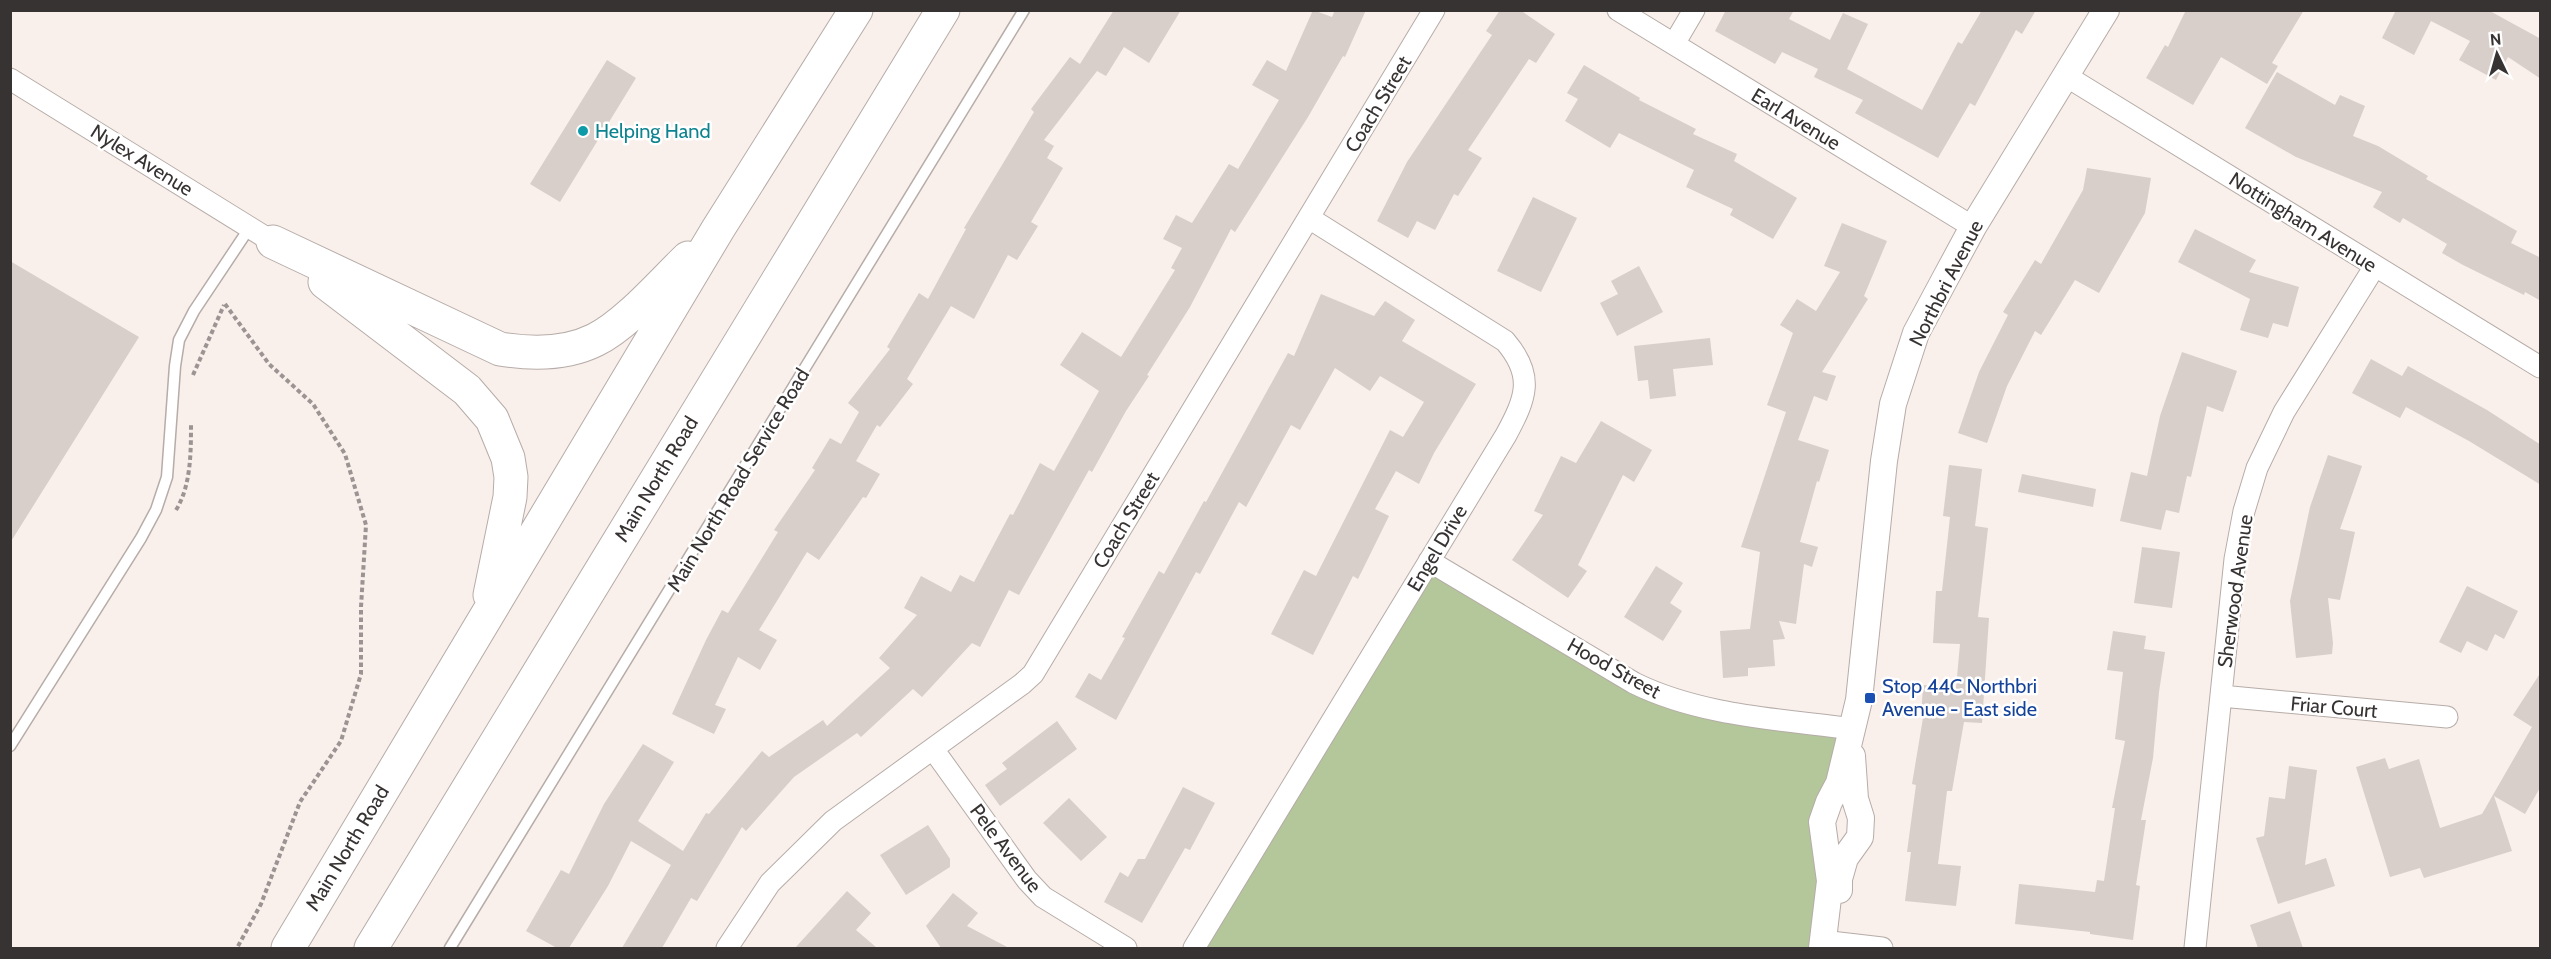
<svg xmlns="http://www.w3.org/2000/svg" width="2551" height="959" font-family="Cabin,sans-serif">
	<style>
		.green { fill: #b3c79b }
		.building { fill: #d8ceca }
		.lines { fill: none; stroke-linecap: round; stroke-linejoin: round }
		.service-casing { stroke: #b6aca8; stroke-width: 13 }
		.minor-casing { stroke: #b6aca8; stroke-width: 23 }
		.tertiary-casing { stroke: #b6aca8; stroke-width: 28 }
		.trunk-casing { stroke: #b6aca8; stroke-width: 35 }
		.path { stroke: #9b9492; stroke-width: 4; stroke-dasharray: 4.5 3; stroke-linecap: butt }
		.service { stroke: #fff; stroke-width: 10 }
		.minor { stroke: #fff; stroke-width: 21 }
		.tertiary { stroke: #fff; stroke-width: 26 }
		.trunk { stroke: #fff; stroke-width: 33 }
		.culture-dot { fill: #0f9aa8; stroke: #fff; stroke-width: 2 }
		.transit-dot { fill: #1a4fb4; stroke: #fff; stroke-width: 2 }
		.labels { text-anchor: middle; stroke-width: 5; stroke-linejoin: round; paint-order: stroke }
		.street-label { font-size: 20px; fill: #373332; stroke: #fff }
		.culture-label { font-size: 20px; fill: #0d838f; stroke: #fff; text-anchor: start }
		.transit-label { font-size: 20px; fill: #164399; stroke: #fff; text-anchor: start }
	</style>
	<rect width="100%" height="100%" fill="#f9efeb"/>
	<!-- green -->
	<path class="green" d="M1429 561 1634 683 1853 729 1839 783 1822 948H1194Z"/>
	<!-- building -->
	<path class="building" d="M1114 10H1181L1149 63 1124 47 1106 76 1097 71 1044 140 1054 146 1047 158 1063 168 1031 222 1038 226 1017 260 1008 255 974 319 951 306 907 379 913 384 880 427 877 425 856 461 880 474 866 498 863 497 819 560 807 552 759 630 777 640 760 670 738 657 715 705 726 709 714 734 672 714 706 640 722 610 728 613 778 532 774 530 815 470 812 468 830 438 841 444 859 412 848 403 890 349 887 347 919 293 928 299 966 229 964 228 1034 112 1031 109 1070 57 1080 64Z
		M1313 10 1332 17 1335 10H1366L1345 57 1343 56 1308 117 1235 232 1231 229 1190 307 1147 375 1149 376 1126 411 1092 472 1089 470 1019 595 1009 590 980 647 972 643 922 697 913 689 861 737 857 733 794 777 746 831 742 827 697 901 691 898 662 948H622L671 865 631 841 608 886 569 948H557L526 931 561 870 569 874 604 804 643 744 674 762 638 821 683 851 706 813 709 814 762 751 769 757 823 720 827 726 890 668 879 658 917 615 904 608 921 576 951 592 960 575 974 582 1010 514 1013 515 1040 463 1054 471 1099 391 1060 365 1082 332 1121 357 1175 270 1171 268 1182 248 1163 239 1176 215 1192 223 1229 164 1238 169 1279 100 1252 85 1267 60 1286 71Z
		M1500 10H1520L1555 34 1536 63 1529 59 1468 150 1482 158 1458 196 1454 194 1435 230 1417 221 1408 238 1377 221 1407 162 1492 35 1486 31Z
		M1726 10H1794L1789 19 1830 40 1843 13 1868 24 1847 69 1922 110 1958 42 1962 44 1982 10H2036L2022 34 2016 30 1975 106 1970 103 1938 158 1855 113 1863 100 1814 77 1818 69 1782 52 1775 64 1715 31Z
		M2186 10H2304L2272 63 2278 66 2267 84 2221 57 2193 105 2146 78 2165 45 2168 47Z
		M2396 10H2488L2541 39V79L2508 57 2496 80 2459 60 2470 41 2431 21 2414 55 2382 38Z
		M607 60 636 78 560 202 530 184Z
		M1584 65 1640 98 1639 100 1696 129 1693 134 1737 154 1734 161 1797 198 1773 239 1730 215 1733 209 1686 187 1694 170 1619 133 1610 148 1565 121 1578 99 1567 93Z
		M2277 72 2335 105 2340 95 2365 106 2353 136 2378 146 2428 176 2426 179 2517 231 2511 243 2541 258V301L2525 292 2524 295 2463 265 2442 253 2447 244 2403 218 2400 223 2373 207 2382 192 2296 157 2245 128Z
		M2087 168 2151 178 2145 213 2099 293 2075 280 2041 335 2035 331 2007 386 1987 443 1958 433 1979 372 2008 315 2003 312 2035 260 2041 264 2083 190Z
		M1533 197 1577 218 1541 292 1497 271Z
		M1842 223 1887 241 1864 296 1868 299 1822 372 1836 376 1827 401 1814 396 1798 440 1829 450 1819 482 1817 481 1800 542 1818 547 1812 567 1804 564 1796 624 1779 621 1785 639 1773 640 1775 666 1748 668V676L1723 678 1720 631 1750 629 1760 552 1741 547 1786 412 1767 405 1793 333 1780 325 1797 299 1816 311 1840 272 1824 266Z
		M2195 229 2256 260 2249 272 2299 287 2288 327 2273 323 2268 338 2240 330 2250 299 2178 262Z
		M10 261 139 337 10 543Z
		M1639 266 1663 312 1617 336 1600 303 1618 294 1611 281Z
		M1321 294 1374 316 1385 301 1415 320 1402 341 1476 384 1434 453 1419 484 1396 471 1375 509 1389 516 1358 579 1353 576 1313 655 1271 634 1304 570 1316 576 1390 430 1403 437 1424 402 1380 376 1370 391 1335 368 1300 430 1291 425 1246 507 1239 502 1200 574 1196 572 1116 720 1075 697 1089 673 1101 680 1125 638 1122 637 1159 571 1164 574 1204 501 1206 502 1288 353 1294 356Z
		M1710 338 1713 365 1673 369 1676 396 1650 399 1648 380 1638 381 1634 346Z
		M2182 352 2237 371 2223 412 2207 406 2191 477 2187 476 2179 513 2166 510 2161 530 2120 521 2131 472 2147 476 2160 416Z
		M2371 359 2402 376 2408 366 2487 410 2541 445V485L2469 441 2406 407 2400 418 2352 393Z
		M1601 421 1652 450 1634 482 1623 475 1578 565 1587 571 1568 598 1512 560 1543 515 1534 511 1561 456 1576 463Z
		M2328 455 2362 466 2340 529 2355 532 2340 600 2328 598 2333 643 2332 654 2296 658 2290 601 2310 507Z
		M1949 465 1982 469 1975 526 1988 528 1978 617 1989 618 1982 723 1964 722 1952 791H1947L1938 864 1961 866 1956 906 1905 901 1911 852H1907L1916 785 1912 784 1923 718H1921L1923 685 1956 688 1960 644 1933 643 1936 591H1942L1950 517 1943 516Z
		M2022 474 2096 489 2093 507 2018 492Z
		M2142 547 2180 552 2172 608 2134 603Z
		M1656 566 1683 583 1670 603 1682 611 1663 641 1624 617Z
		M2467 586 2518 611 2504 639 2495 634 2487 651 2467 641 2461 653 2439 642Z
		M2113 631 2146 636 2144 649 2165 652 2159 692 2153 758 2141 820H2146L2136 885 2140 886 2133 940 2090 934V932L2015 924 2019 884 2095 892 2097 880 2104 881 2115 808H2112L2125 741 2115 739 2123 672 2107 670Z
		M2541 672V786L2525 814 2494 796 2512 851 2424 878 2420 868 2390 877 2356 767 2385 758 2389 769 2419 759 2440 828 2482 814 2532 727 2513 715Z
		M1057 721 1077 749 1000 806 985 785 1007 769 1002 763Z
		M2289 766 2317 770 2305 865 2326 858 2335 886 2278 904 2256 838 2264 836 2269 797 2285 799Z
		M1183 787 1215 803 1190 850 1185 848 1142 923 1104 902 1120 872 1128 877 1138 859H1145Z
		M1069 798 1107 837 1081 861 1043 823Z
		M928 825 950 859V867L906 895 880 855Z
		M847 891 871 913 856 930 877 948H795Z
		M953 893 978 913 967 926 1009 948H941L926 926Z
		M2290 911 2303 948H2258L2250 925Z"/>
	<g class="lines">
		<defs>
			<path id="service" d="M10 746 141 538 156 510 167 477 175 366 179 340 194 311 250 227
				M450 948 1024 10"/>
			<path id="minor" d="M1618 10 1973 227
				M1674 44 1694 10
				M2066 76 2540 367
				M10 79 273 242
				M1429 561 1634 683C1701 716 1779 719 1853 729
				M2221 696 2447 717
				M933 749 1027 880 1043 897 1126 948
				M1822 941 1882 948
				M727 948 770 883 833 821 1022 684 1033 674 1434 10
				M1194 948 1506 435C1526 398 1535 376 1505 341L1309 218
				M2195 948 2235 559 2244 511 2257 468 2284 412 2375 266"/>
			<path id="tertiary" d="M1839 890V879L1845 858 1860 837 1861 818 1855 799 1852 756
				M1822 948 1830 881 1822 822 1829 802 1839 783 1859 700 1884 461 1893 404 1916 333 1946 277 1973 227 2106 10"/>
			<path id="trunk" d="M273 242 500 349C531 354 567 354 595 340 626 325 663 282 688 258
				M325 282 467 390 492 419 508 458 511 477 510 497 490 595
				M288 948 718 229 856 10
				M371 948 943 10"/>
		</defs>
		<!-- service casing -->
		<use href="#service" class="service-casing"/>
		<!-- minor casing -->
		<use href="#minor" class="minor-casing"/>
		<!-- tertiary casing -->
		<use href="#tertiary" class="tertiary-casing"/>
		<!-- trunk casing -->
		<use href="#trunk" class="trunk-casing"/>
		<!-- path -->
		<path class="path" d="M225 304 269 364 313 404 345 454 366 525 361 607V674L341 741 300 802 261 904 237 948
			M193 375 224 305
			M176 510C191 486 191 452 191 424"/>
		<!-- service -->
		<use href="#service" class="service"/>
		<!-- minor -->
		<use href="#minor" class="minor"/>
		<!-- tertiary -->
		<use href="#tertiary" class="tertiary"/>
		<!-- trunk -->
		<use href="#trunk" class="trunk"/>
	</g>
	<!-- markers -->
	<circle class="culture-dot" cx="583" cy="131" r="6"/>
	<rect class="transit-dot" x="1864" y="692" width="12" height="12" rx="3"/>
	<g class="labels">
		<!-- street labels -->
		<g class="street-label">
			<text transform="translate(1378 104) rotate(-59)" y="7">Coach Street</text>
			<text transform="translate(1796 119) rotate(31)" y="7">Earl Avenue</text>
			<text transform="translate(142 160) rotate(32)" y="7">Nylex Avenue</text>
			<text transform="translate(2303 222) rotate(32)" y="7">Nottingham Avenue</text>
			<text transform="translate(1946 283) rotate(-63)" y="7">Northbri Avenue</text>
			<text transform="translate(656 479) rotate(-59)" y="7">Main North Road</text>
			<text transform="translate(738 480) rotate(-59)" y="7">Main North Road Service Road</text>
			<text transform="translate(1126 520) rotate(-59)" y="7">Coach Street</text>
			<text transform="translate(1437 548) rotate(-59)" y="7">Engel Drive</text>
			<text transform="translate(2235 591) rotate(-82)" y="7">Sherwood Avenue</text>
			<text transform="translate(1614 668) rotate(29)" y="7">Hood Street</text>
			<text transform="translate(2334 707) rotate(5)" y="7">Friar Court</text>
			<text transform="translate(347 848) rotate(-59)" y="7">Main North Road</text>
			<text transform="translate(1006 848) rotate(53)" y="7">Pele Avenue</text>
		</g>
		<!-- culture labels -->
		<g class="culture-label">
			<text x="595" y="138">Helping Hand</text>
		</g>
		<!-- transit labels -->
		<g class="transit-label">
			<text x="1882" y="693">Stop 44C Northbri<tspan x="1882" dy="23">Avenue - East side</tspan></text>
		</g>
	</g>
	<!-- border -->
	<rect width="2551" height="959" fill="none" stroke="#373332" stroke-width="24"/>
	<!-- north arrow -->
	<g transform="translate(2497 54) rotate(355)" stroke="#ffffff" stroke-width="4.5" paint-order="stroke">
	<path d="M0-4.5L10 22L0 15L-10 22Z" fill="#373332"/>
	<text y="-9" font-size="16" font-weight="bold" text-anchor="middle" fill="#373332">N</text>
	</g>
</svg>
